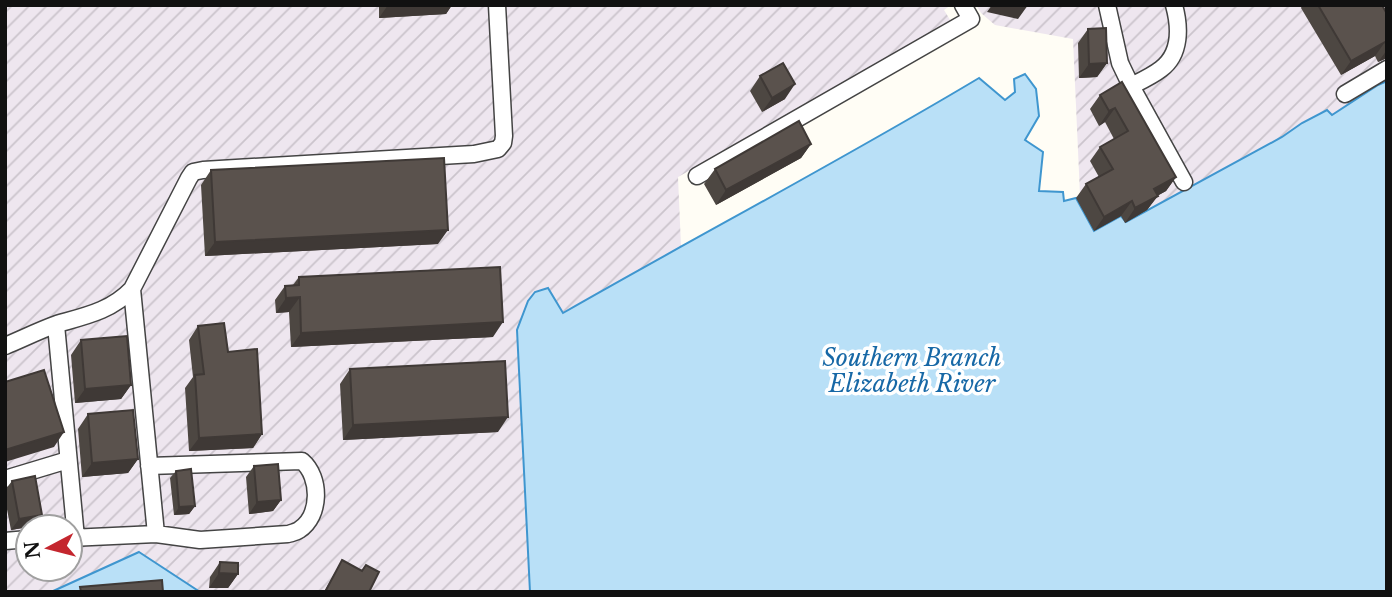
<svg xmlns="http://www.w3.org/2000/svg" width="1392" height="597" font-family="'Libre Baskerville',serif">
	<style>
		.industrial { fill: url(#industrial-furrows); fill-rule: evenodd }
		.water { fill: #b9e0f7; stroke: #3f96cf; stroke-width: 2 }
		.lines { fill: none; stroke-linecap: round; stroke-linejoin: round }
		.minor-casing { stroke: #444; stroke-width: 19 }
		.minor { stroke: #fff; stroke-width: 16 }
		.wall { fill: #4d4742 }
		.shaded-wall { fill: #3f3936 }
		.building { fill: #5a524d; stroke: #3f3936; stroke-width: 2 }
		.labels { text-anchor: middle; stroke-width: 7; stroke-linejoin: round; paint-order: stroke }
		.water-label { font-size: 23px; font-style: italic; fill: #1768a6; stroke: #fff }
	</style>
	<defs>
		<pattern id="industrial-furrows" width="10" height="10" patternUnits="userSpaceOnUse" patternTransform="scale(1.75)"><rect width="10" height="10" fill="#eee6ef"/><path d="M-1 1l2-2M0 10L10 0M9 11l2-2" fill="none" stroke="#cbc4cc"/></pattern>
	</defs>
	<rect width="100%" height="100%" fill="#fffdf5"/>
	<!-- industrial -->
	<path class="industrial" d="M5 5H951L944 10 952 23 678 177 696 592H5ZM28 527H70V569H28Z
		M976 5H1387V325L1105 491 1076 198 1080 195 1073 39 995 25 981 13Z"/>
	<!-- water -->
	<path class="water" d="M1025 74 1036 89 1039 116 1025 140 1043 152 1039 191 1063 192 1064 201 1076 198 1094 231 1121 216 1126 222 1282 137 1302 123 1327 110 1332 115 1378 85 1387 81V592H530L517 330 528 301 535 292 548 288 563 313C701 234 842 160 979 78L1005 100 1015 92 1014 79Z
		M139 552 200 592H51Z"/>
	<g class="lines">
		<defs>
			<path id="minor" d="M1107 5 1120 63 1131 86C1141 81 1152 76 1161 69 1181 54 1180 27 1174 5
				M1131 86 1184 182
				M1345 94 1387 69
				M697 176 971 19 963 5
				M56 325 76 538
				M5 346C22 339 40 330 57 324 85 316 111 311 132 289
				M5 479 68 460
				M156 534 132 289 189 178 193 172 203 170 474 154 498 149 503 143 504 136 497 5
				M70 538 156 534 200 540 288 534C289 534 298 531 299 530 321 516 321 477 302 461L149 466
				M5 541 28 539"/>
		</defs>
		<!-- minor casing -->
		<use href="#minor" class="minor-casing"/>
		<!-- minor -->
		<use href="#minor" class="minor"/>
	</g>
	<!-- wall -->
	<path class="wall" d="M379 5H452L446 14 379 18Z
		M1302 5H1382L1387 14V58L1378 62 1375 56 1341 75 1301 8Z
		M1088 29 1107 63 1097 77 1079 78 1078 43Z
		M760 76 785 99 762 112 750 91Z
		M1122 82 1176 177 1166 191 1157 196 1147 210 1125 223 1121 216 1094 231 1076 198 1086 184 1099 177 1090 161 1100 147 1114 139 1105 122 1099 126 1090 109 1100 95Z
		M811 144 801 158 716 205 704 184 715 169Z
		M211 170 438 244 205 256 201 185Z
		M299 277 493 337 291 347 289 312 276 313 275 300 285 286 293 285Z
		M198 326 228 352 262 434 253 448 189 451 185 388 193 377 189 340Z
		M81 340 131 385 121 399 75 403 71 355Z
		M350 369 498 432 343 440 340 384Z
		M88 414 138 459 128 473 82 477 78 429Z
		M254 466 281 500 273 511 249 514 246 477Z
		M176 471 195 506 189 514 174 515 170 478Z
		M12 481 34 526 11 530 5 499V490Z
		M342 560 361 571 366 565 369 592H324Z
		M220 562 238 574 228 588H209L210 577Z"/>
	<!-- shaded-wall -->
	<path class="shaded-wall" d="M388 5H452L446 14 379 18Z
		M992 5H1028L1018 19 987 12Z
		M1385 42 1375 56 1341 75 1351 61Z
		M1387 50V58L1378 62Z
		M1107 63 1097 77 1079 78 1089 64Z
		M795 84 785 99 762 112 772 98Z
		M1115 108 1105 122 1099 126 1109 111Z
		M811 144 801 158 716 205 726 190Z
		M1176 177 1166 191 1144 203 1154 189Z
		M1158 196 1147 210 1125 223 1135 208Z
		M1132 201 1121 216 1094 231 1104 217Z
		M448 230 438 244 205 256 215 242Z
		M300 297 289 312 276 313 286 298Z
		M503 322 493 337 291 347 301 333Z
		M131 385 121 399 75 403 85 389Z
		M508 417 498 432 343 440 353 425Z
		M64 432 54 447 5 462V450Z
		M262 434 253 448 189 451 199 438Z
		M138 459 128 473 82 477 92 463Z
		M281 500 273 511 249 514 257 502Z
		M195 506 189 514 174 515 179 507Z
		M42 515 34 526 11 530 19 519Z
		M219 573 238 574 228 588H209Z"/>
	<!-- building -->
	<path class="building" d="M1318 5H1382L1387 14V45L1385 42 1351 61Z
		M1106 28 1107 63 1089 64 1088 29Z
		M783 63 795 84 772 98 760 76Z
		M1122 82 1176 177 1154 189 1158 196 1135 208 1132 201 1104 217 1086 184 1113 169 1100 147 1128 131 1115 108 1109 111 1100 95Z
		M799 121 811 144 726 190 715 169Z
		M444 158 448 230 215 242 211 170Z
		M500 267 503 322 301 333 300 297 286 298 285 286 299 285V277Z
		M224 323 228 352 257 349 262 434 199 438 195 375 204 374 198 326Z
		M127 336 131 385 85 389 81 340Z
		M505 361 508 417 353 425 350 369Z
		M44 370 64 432 5 450V382Z
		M133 410 138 459 92 463 88 414Z
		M278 464 281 500 257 502 254 466Z
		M191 469 195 506 179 507 176 471Z
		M35 476 42 515 19 519 12 481Z
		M342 560 362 571 366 565 379 572 369 592H325Z
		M220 562 238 563V574L219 573Z
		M162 580 163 592H81L80 587Z"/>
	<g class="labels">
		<!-- water labels -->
		<g class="water-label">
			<text x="912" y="366">Southern Branch<tspan x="912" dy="26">Elizabeth River</tspan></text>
		</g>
	</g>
	<!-- border -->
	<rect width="1392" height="597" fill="none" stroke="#111111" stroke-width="14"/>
	<!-- north arrow -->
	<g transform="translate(49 548) rotate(263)"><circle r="33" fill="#ffffff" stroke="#a0a0a0" stroke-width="2"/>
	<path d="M0-5L12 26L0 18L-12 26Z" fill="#c4262e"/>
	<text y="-10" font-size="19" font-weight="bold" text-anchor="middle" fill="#111111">N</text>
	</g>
</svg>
